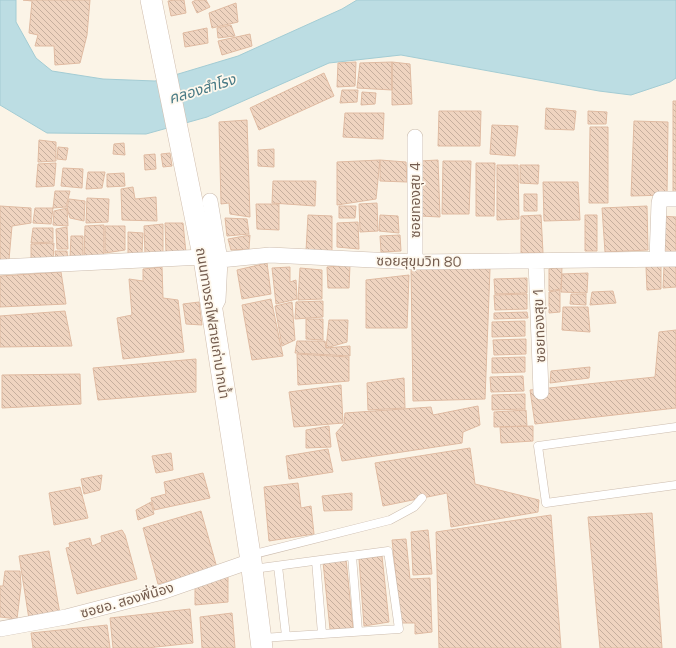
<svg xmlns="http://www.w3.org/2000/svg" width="676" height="648" font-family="'Space Grotesk','Noto Sans Thai',sans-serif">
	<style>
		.water { fill: #bcdde3; stroke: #a3ccd4 }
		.building { fill: url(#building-back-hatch); stroke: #e0bba2 }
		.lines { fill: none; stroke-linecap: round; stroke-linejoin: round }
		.service-casing { stroke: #ccbcae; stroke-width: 9 }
		.minor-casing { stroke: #ccbcae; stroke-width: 16 }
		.secondary-casing { stroke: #d1beae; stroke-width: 22 }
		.service { stroke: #fff; stroke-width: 8 }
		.minor { stroke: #fff; stroke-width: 15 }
		.secondary { stroke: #fff; stroke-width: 21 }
		.labels { text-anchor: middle; stroke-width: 3.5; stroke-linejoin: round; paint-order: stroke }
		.street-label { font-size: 14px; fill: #735b4d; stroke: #fef8ed }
		.water-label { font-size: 15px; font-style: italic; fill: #487a85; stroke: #fef8ed }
	</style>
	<defs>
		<pattern id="building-back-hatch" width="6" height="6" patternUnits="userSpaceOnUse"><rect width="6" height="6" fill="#efd4c0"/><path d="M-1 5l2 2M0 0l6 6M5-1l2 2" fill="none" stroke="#c6af9e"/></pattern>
	</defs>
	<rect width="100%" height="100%" fill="#fbf4e7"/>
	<!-- water -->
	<path class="water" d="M0 0H16V22L36 58 52 71 103 79 155 81 238 56 342 9 357 0H676V78L670 82 631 95 599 91 401 55 329 63 207 117 146 134 47 133 0 105Z"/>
	<!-- building -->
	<path class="building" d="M23 0H90L87 35 80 63 55 65 54 46H35L38 35 29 33 32 1Z
		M175 0H184L186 13 171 16 168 1Z
		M196 0H206L210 7 197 13 192 2Z
		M236 3 238 22 212 28 209 13Z
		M231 25 235 36 218 38 217 28Z
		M207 28 208 43 185 47 183 33Z
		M250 34 252 46 222 55 218 41Z
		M356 62 355 86 337 87 338 63Z
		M392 62V90L357 88 360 63Z
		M392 62 410 64 412 104 392 105Z
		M324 73 334 96 259 130 250 108Z
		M342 90H358L357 102 340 103Z
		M362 92 376 93 375 104 361 105Z
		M673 101H676V195L673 194Z
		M546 108 576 111 574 130 545 129Z
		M439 111H481L480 146H438Z
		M588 111 607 112 606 124H588Z
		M345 113H384L383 139 343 137Z
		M247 120 250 217 230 214 229 203 221 204 219 122Z
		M634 121 668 122 667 195 631 196Z
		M492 125 518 126 515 156 490 154Z
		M590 127H608V203H589Z
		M39 140 56 142V161L38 162Z
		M124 143 125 155 113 154 114 144Z
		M58 147 68 148 66 160 57 159Z
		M274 149V167L258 166V150Z
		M170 153 172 166 163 167 161 154Z
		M155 154 156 169 145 170 144 155Z
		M380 160 376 199 337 205V162Z
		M380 160 406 162 407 182 380 181Z
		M438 160 440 217 420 216V161Z
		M443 161H471L469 214H442Z
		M56 163 54 186 36 187 38 164Z
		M476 163H495L494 216H476Z
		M497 165H518L519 219 497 220Z
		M520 165H539L538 184 520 183Z
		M63 168 83 169 82 188 61 186Z
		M88 172H105L102 188 86 189Z
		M124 173 125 186 107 187V174Z
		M273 181H316L315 206 272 203Z
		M543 182H578L580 220 544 221Z
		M133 187 135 199 156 197 157 221 122 220 121 189Z
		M55 191H70L66 207 53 208Z
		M524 194H537V211H524Z
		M87 198 109 199 108 222 86 223Z
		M69 199 85 201 84 221 70 218 67 208Z
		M377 203 378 231 360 232 359 204Z
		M256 204H279V230L257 229Z
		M0 206 31 208V223L12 226 9 260H0Z
		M339 206H356L355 218H339Z
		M647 206 648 250 605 252 602 208Z
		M35 208H53L51 224 33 223Z
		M67 208 68 226 53 225 54 211Z
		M308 215 332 216V253L306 251Z
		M380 215 398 216 399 233 379 231Z
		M541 215 543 253H521V216Z
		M585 215H597V251H585Z
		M662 216 676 217V254L660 253Z
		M225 218 247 219 249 234 227 236Z
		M358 222 359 249 337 247V223Z
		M165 223H183L186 253H166Z
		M163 224V253L145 254 144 226Z
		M104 225V257L84 258 85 226Z
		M105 226H125V250L105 253Z
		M67 227 68 249H57L56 229Z
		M33 228H53V242L31 243Z
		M128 232 143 233 142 253 128 254Z
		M250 235 249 249 231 250 228 239Z
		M400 235 401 251 381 252 380 236Z
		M71 236H83V257L70 259Z
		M54 243 53 262H31V244Z
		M55 251H67L68 261H56Z
		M267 263 271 294 242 299 237 270Z
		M350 265 349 288H328L327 267Z
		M661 265V289L647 290 646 267Z
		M664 266H676V287L663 288Z
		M162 267 163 298 178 300 184 352 123 359 117 318 132 315 129 279 143 281V269Z
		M290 267V282L296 280 297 299 276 304 272 268Z
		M411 267 490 269 485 399 413 401Z
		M562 267 561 289 549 291V269Z
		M300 268 322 270V299L298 300Z
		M61 272 66 304 0 307V276Z
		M588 273 587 293 561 292 562 274Z
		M409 275 407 328H366V280Z
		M527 278V293L495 294 494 279Z
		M560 290V312L549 313V292Z
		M613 291 616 303 590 305 592 292Z
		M527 294V309L495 310 494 295Z
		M571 294H586V305L570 304Z
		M271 299 283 356 252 360 242 305Z
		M323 301V317L295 319 296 302Z
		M199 302 202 325 186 324 183 304Z
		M292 302 295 340 282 346 275 306Z
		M563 307H588L590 332 562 330Z
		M65 311 72 346 0 347V316Z
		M527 312 528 318 494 319V313Z
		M306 319H323V340L306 339Z
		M329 320H348L347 342 326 348Z
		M525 321V336L492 337V322Z
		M676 330V408L535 424 530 390 655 377 659 332Z
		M526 339V354L494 355 493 340Z
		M297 341H325L326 348 350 346V356L295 353Z
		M297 354 349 357V381L298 385Z
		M525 357V372L492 373V358Z
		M196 359V392L98 400 93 368Z
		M590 367 589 378 550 383 551 371Z
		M80 374 81 404 2 408V375Z
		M523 376 524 391 491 392 490 377Z
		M404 378 405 408 368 410 367 383Z
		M341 385 343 423 294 427 289 392Z
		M525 394V409L492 410V395Z
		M478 406 480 425 463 432 462 443 342 461 336 433 344 424 345 413 431 407 433 415Z
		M526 410 527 426 494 427V412Z
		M329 426 331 447 306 448V430Z
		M533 426V441L501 443 500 427Z
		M470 448 475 484 539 500 538 512 451 527 447 493 383 506 375 463Z
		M328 449 333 472 289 479 286 456Z
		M171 453 173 470 156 473 152 456Z
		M203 473 210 498 154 510 151 498 166 494 164 482Z
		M102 475 100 490 84 494 81 479Z
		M298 483 301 508 311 506 314 534 269 541 264 487Z
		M80 487 88 518 54 525 49 493Z
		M352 493V510L324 511 322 496Z
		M151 502 154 514 138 520 136 510Z
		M201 511 217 568 158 584 143 528Z
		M652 513 662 648H600L588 517Z
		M551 515 561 648H439L436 532Z
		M122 530 125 535 137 579 77 594 66 548 70 547 69 543 90 538 92 546 102 542 101 536Z
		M428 530 432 574 413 575 411 532Z
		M406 539 410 579 430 578 432 632 415 634V623H401L392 540Z
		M49 551 60 614 29 619 19 556Z
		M382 556 389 622 364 626 359 559Z
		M346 559 353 628 330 629 323 562Z
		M5 571H20L21 586 17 619 0 617V586H3Z
		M228 572V602L195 605V585Z
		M190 609 193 643 147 648H113L110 618Z
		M232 613 235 648H202L200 617Z
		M107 625 110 648H33L31 633Z"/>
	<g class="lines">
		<defs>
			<path id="service" d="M676 427 538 446 546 503 676 485
				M251 555 390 520 414 507 422 498
				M352 556 358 631
				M316 561 322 634
				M278 566 286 636
				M253 569 388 551 399 629 262 638"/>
			<path id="minor" d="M210 201 220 260 270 255 415 262 676 259
				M657 259 659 203 660 199H676
				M536 261 541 392
				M415 262V137
				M0 267 203 257
				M216 304 218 300 220 260
				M0 629 66 617 162 592 251 561"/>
			<path id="secondary" d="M151 0 205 265 251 561 262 648"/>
		</defs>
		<!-- service casing -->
		<use href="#service" class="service-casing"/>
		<!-- minor casing -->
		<use href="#minor" class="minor-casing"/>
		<!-- secondary casing -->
		<use href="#secondary" class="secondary-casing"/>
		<!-- service -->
		<use href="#service" class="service"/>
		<!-- minor -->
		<use href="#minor" class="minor"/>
		<!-- secondary -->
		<use href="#secondary" class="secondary"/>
	</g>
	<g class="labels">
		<!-- street labels -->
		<g class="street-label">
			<text transform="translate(415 200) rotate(-90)" y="5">ซอยทองสุข 4</text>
			<text transform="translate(419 261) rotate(1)" y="5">ซอยสุขุมวิท 80</text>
			<text transform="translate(213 323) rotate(81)" y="5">ถนนทางรถไฟสายเก่าปากน้ำ</text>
			<text transform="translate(539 326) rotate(-92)" y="5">ซอยทองสุข 1</text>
			<text transform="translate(127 600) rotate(-16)" y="5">ซอยอ. สองพี่น้อง</text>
		</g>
		<!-- water labels -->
		<g class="water-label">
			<text transform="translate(202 89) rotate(-17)" y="5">คลองสำโรง</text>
		</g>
	</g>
</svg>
